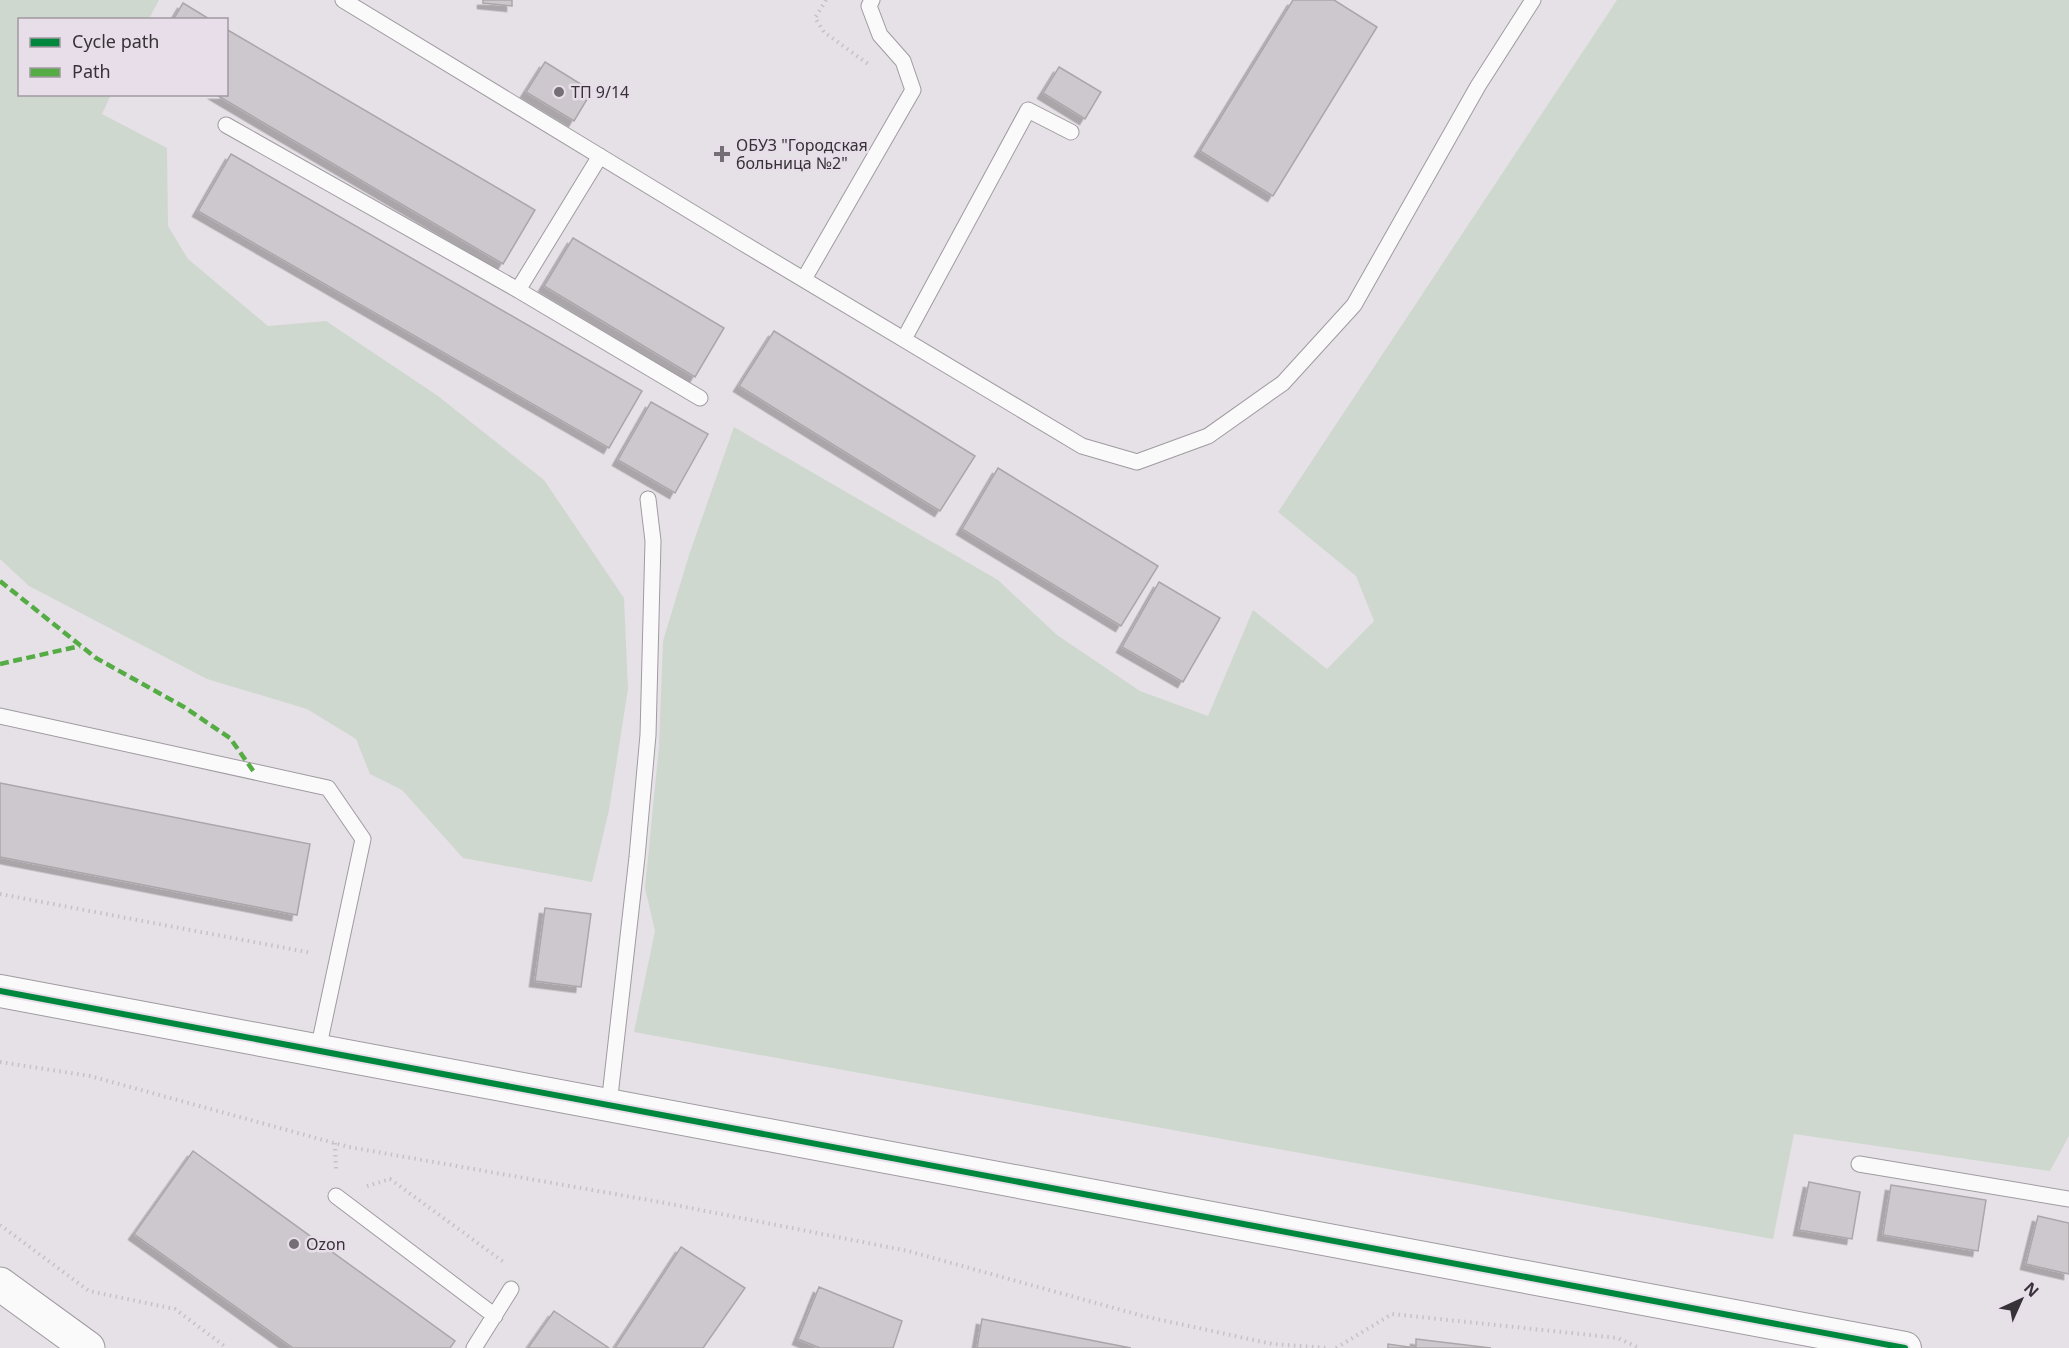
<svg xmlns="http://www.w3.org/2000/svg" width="2069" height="1348" font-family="'Noto Sans',sans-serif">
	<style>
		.green { fill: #ced8ce }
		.building { fill: #ccc8cd; stroke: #aaa6aa; stroke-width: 1.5; filter: url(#shadow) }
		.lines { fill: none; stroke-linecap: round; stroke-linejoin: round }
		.lane-casing { stroke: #9f9ba0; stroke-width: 17 }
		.street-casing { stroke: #9f9ba0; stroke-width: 34 }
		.secondary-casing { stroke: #9f9ba0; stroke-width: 35 }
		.path { stroke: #c4c2c5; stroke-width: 4; stroke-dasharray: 1.5 4.5; stroke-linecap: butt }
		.lane { stroke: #fbfafb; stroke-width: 15 }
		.street { stroke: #fbfafb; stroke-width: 32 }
		.secondary { stroke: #fbfafb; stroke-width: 33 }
		.quiet { stroke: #55ac45; stroke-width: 4.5; stroke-dasharray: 9 4.5; stroke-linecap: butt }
		.cycleway-casing { stroke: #e8deea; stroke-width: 10 }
		.cycleway { stroke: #00873e; stroke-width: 6 }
		.poi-dot { fill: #746f75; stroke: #e8deea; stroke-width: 2 }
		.labels { text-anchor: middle; stroke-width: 5; stroke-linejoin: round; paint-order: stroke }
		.poi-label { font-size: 16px; fill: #363237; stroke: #e8deea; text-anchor: start }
	</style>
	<defs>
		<filter id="shadow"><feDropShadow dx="-5.5" dy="5.5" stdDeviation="0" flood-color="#0004"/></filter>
	</defs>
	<rect width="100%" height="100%" fill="#e6e1e7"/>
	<!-- green -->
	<path class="green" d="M0 0H159L149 19 20 20V94L111 95 102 114 167 148 168 226 188 259 268 326 326 321 438 396 544 480 624 598 628 689 609 810 592 882 463 858 402 790 370 774 356 739 307 709 207 679 29 586 0 559Z
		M1617 0H2069V1136L2050 1171 1794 1134 1773 1239 634 1032 655 931 645 888 659 746 663 641 689 555 734 427 998 580 1057 635 1140 691 1208 716 1253 610 1327 669 1374 621 1356 576 1278 512Z"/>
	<!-- building -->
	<path class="building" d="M483 0H512V6L483 3Z
		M1293 0H1334L1377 27 1273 196 1200 151Z
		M183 3 211 20H173Z
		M226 29 535 210 503 264 215 94H226Z
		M545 62 592 91 574 121 526 92Z
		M1059 67 1101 92 1085 119 1043 93Z
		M231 154 642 391 609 448 198 211Z
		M573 238 724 328 695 377 544 286Z
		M774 331 975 456 940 511 739 386Z
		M651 402 708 434 675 493 618 460Z
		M998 468 1158 566 1121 626 962 529Z
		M1159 582 1220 618 1183 682 1122 647Z
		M0 783 310 844 297 915 0 857Z
		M545 908 591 914 581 987 535 981Z
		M193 1151 455 1341 450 1348H293L134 1234Z
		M1809 1182 1860 1192 1852 1239 1799 1230Z
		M1891 1185 1986 1200 1978 1251 1883 1235Z
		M2038 1216 2069 1223V1274L2026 1264Z
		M681 1247 745 1288 703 1348H615Z
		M819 1287 902 1321 893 1348H820L798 1339Z
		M554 1311 609 1348H528Z
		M982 1319 1131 1348H977Z
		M1416 1339 1491 1348H1388V1344L1416 1348Z"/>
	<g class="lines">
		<defs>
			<path id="lane" d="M343 0 741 242 1082 446 1137 462 1208 436 1283 383 1354 305 1478 86 1533 0
				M226 125 518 290 600 156
				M804 279 913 90 903 61 880 35 869 6 872 0
				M518 290 700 398
				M904 339 1028 110 1071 132
				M0 716 328 788 363 839 318 1050
				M609 1105 637 857 648 735 653 541 648 499
				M1859 1164 2069 1199
				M336 1196 495 1316
				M474 1348 511 1289"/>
			<path id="street" d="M0 991 1905 1348"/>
			<path id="secondary" d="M0 1284 88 1348"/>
		</defs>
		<!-- lane casing -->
		<use href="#lane" class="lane-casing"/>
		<!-- street casing -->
		<use href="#street" class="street-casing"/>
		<!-- secondary casing -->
		<use href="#secondary" class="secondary-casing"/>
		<!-- path -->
		<path class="path" d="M826 0 815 18 824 32 868 64
			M0 894 312 953
			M0 1062 90 1076 349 1147 660 1202 908 1251 1143 1316 1272 1344 1329 1348
			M335 1143 336 1171
			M367 1186 390 1179 505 1263
			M0 1225 89 1291 175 1309 227 1348
			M1336 1348 1392 1314 1618 1338 1639 1348"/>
		<!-- lane -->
		<use href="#lane" class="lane"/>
		<!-- street -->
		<use href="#street" class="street"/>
		<!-- secondary -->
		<use href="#secondary" class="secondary"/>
		<!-- quiet -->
		<path class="quiet" d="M0 581 96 658 184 707 230 738 254 772
			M0 664 80 646"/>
		<defs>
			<path id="cycleway" d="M0 991 1905 1348"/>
		</defs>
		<!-- cycleway casing -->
		<use href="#cycleway" class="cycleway-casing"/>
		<!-- cycleway -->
		<use href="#cycleway" class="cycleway"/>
	</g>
	<!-- markers -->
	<g class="poi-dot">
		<circle cx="559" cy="92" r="6"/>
		<path d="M719 145h6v6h6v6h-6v6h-6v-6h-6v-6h6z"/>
		<circle cx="294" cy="1244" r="6"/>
	</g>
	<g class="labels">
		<!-- poi labels -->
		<g class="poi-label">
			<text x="571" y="98">ТП 9/14</text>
			<text x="736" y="151">ОБУЗ "Городская<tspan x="736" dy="18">больница №2"</tspan></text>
			<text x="306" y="1250">Ozon</text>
		</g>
	</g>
	<!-- legend -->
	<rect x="18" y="18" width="210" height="78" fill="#e8deea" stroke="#a199a2" stroke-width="1.5"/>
	<rect x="30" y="38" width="30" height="9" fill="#00873e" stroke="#a199a2" stroke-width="1.5"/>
	<text x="72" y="48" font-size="18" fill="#363237">Cycle path</text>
	<rect x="30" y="68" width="30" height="9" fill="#55ac45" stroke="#a199a2" stroke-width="1.5"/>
	<text x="72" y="78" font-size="18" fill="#363237">Path</text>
	<!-- north arrow -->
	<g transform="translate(2021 1300) rotate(45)" stroke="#e8deea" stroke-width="4.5" paint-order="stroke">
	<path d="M0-4.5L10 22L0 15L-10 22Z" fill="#363237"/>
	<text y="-9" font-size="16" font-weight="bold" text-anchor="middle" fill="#363237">N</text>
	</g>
</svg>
